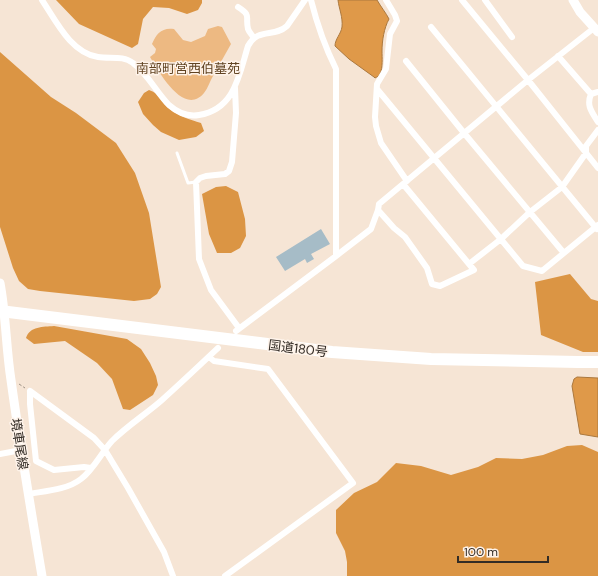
<svg xmlns="http://www.w3.org/2000/svg" width="598" height="576" font-family="'DM Sans','Noto Sans JP',sans-serif">
	<style>
		.green { fill: #edb982 }
		.forest { fill: #db9544 }
		.water { fill: #df9949; stroke: #ab783e }
		.building { fill: #a6bcc7 }
		.lines { fill: none; stroke-linecap: round; stroke-linejoin: round }
		.path { stroke: #9d9185; stroke-width: 1; stroke-dasharray: 3 2; stroke-linecap: butt }
		.lane { stroke: #fff; stroke-width: 3 }
		.street { stroke: #fff; stroke-width: 6 }
		.secondary { stroke: #fff; stroke-width: 9 }
		.highway { stroke: #fff; stroke-width: 12 }
		.labels { text-anchor: middle; stroke-width: 3; stroke-linejoin: round; paint-order: stroke }
		.park-label { font-size: 13px; fill: #614322; stroke: #fef3ea }
		.street-label { font-size: 13px; fill: #332c26; stroke: #fef3ea }
	</style>
	<rect width="100%" height="100%" fill="#f6e5d5"/>
	<!-- green -->
	<path class="green" d="M218 26 222 27 231 44C225 55 219 65 213 76 210 81 208 88 204 93 184 117 159 72 150 57L155 53 156 49 152 44C156 34 162 27 174 29L183 40 191 42 205 36 208 29Z"/>
	<!-- forest -->
	<path class="forest" d="M56 0H202V3L198 10 187 14 169 8 153 7 143 19 138 44 132 48 79 24Z
		M0 52 51 97 76 113 116 143 135 173 149 213 161 287 157 294 150 299 134 301 40 291 28 289 19 281 13 268 0 227Z
		M149 90C160 94 160 100 167 107 176 115 190 120 201 123L204 131 196 137 179 140 161 132 153 125 143 114 138 102 144 93Z
		M226 186 238 192 245 219 246 236 240 248 231 253H217L209 234 202 194 216 187Z
		M570 274 591 299 598 301V352H583L541 335 535 282Z
		M54 326 127 339 141 349 150 363 156 376 158 385 153 395 130 410 123 409 112 379 97 363 65 341 34 344 26 338C30 326 43 327 54 326Z
		M582 445 598 452V576H347V562L345 551 336 533V510L354 493 377 482 396 463 421 466 451 475 478 467 496 458 522 459 543 455 567 446Z"/>
	<!-- water -->
	<path class="water" d="M338 0H377C381 7 386 13 389 19 384 28 382 41 382 51 382 58 383 67 380 74 379 76 377 77 375 78L374 77 349 59 335 46C335 39 341 34 342 27 343 17 339 9 338 0Z
		M577 377 598 378V437L580 434 572 386 574 379Z"/>
	<!-- building -->
	<path class="building" d="M321 229 330 244 311 254 314 259 307 263 305 259 285 271 276 257Z"/>
	<g class="lines">
		<!-- path -->
		<path class="path" d="M19 384 25 388"/>
		<!-- lane -->
		<path class="lane" d="M177 153 188 183 196 182"/>
		<!-- street -->
		<path class="street" d="M42 0C56 21 71 53 98 57 110 59 123 55 133 63 148 74 156 92 169 105 178 113 187 117 199 115 235 109 239 75 248 46 258 27 274 38 287 26L305 0
			M311 0C317 24 325 47 336 69V256
			M386 0 395 15 397 21 390 34 386 69 377 84 375 117 376 126 381 143 407 181
			M462 0 528 80 598 168
			M485 0 512 37
			M238 7C252 16 245 16 248 29 249 32 252 35 254 38
			M431 27 597 229
			M558 56 591 94
			M406 61 464 133 563 252
			M235 88 236 113 232 162 229 171 225 174 206 176 200 178 196 182 199 259 211 290 239 328
			M377 89 523 266 542 271 598 225
			M598 92 591 94C586 106 592 112 598 122
			M403 184 469 264
			M378 210 394 228 405 237 427 268 432 284 440 286 474 270 469 264 501 239 530 212 562 187 586 153V146L598 130
			M236 331 336 256 371 229 378 210 379 204 528 80 594 28
			M209 357 214 361 268 369 353 483 225 576
			M30 391 94 438 105 450 128 488 164 552 173 576
			M30 391V404L36 461 54 470 84 467 91 468
			M0 454 21 450
			M28 494C45 491 67 490 81 479 94 469 101 453 112 441 127 426 146 414 162 400 181 383 200 365 218 348"/>
		<!-- secondary -->
		<path class="secondary" d="M573 0 580 12 598 32
			M0 283C6 315 6 348 11 380 20 446 31 511 42 576"/>
		<!-- highway -->
		<path class="highway" d="M0 311 332 352 431 359 578 362H598"/>
	</g>
	<g class="labels">
		<!-- park labels -->
		<g class="park-label">
			<text x="188" y="73">南部町営西伯墓苑</text>
		</g>
		<!-- street labels -->
		<g class="street-label">
			<text transform="translate(298 348) rotate(7)" y="5">国道180号</text>
			<text transform="translate(20 444) rotate(81)" y="5">境車尾線</text>
		</g>
	</g>
	<!-- scale -->
	<path d="M458 556v6h90v-6" fill="none" stroke="#332c26" stroke-width="2"/>
	<text x="464" y="556" font-size="12" fill="#332c26" stroke="#fef3ea" stroke-width="3" paint-order="stroke">100 m</text>
</svg>
